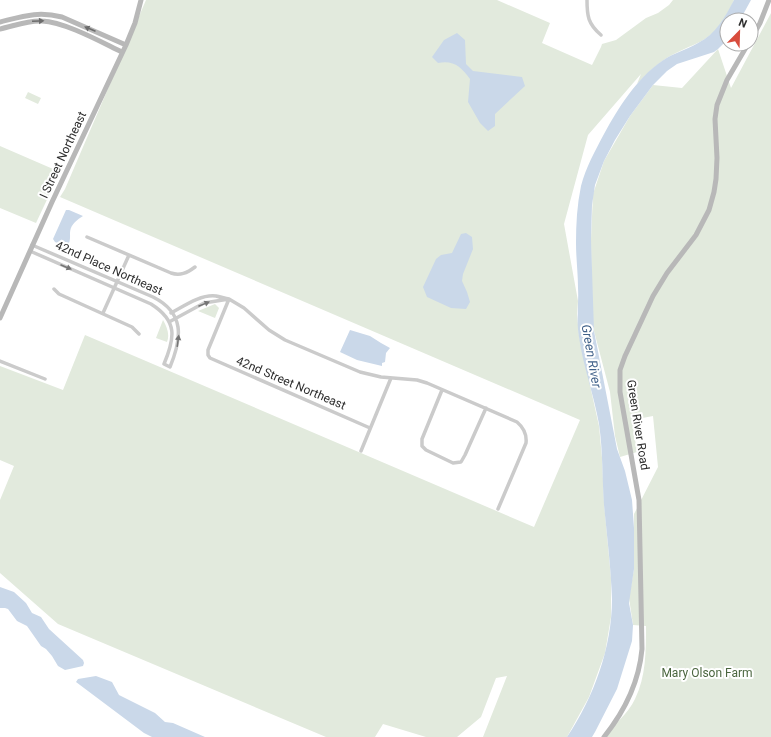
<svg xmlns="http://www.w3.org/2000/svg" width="771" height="737" font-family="Roboto,sans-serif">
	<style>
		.green { fill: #e2eadd }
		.water { fill: #cad8e9 }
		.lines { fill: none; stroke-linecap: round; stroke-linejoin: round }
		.street { stroke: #cbcbcb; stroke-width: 3.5 }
		.secondary { stroke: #b8b8b8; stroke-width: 5 }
		.oneway { fill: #6c6c6c }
		.oneway2 { fill: #757575 }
		.labels { text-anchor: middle; stroke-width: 4; stroke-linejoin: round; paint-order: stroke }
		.street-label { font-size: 12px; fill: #2e2e2e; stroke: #fff }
		.park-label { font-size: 12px; fill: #4b663f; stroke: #fff }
		.water-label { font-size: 13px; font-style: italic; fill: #42628a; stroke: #fff }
	</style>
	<rect width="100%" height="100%" fill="#fff"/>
	<!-- green -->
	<path class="green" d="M146 0H497L550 23 542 43 592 65 601 47 602 44 616 40 646 18 658 13 669 5 673 0H734C728 13 721 27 709 36 699 44 687 47 676 53 661 60 648 72 637 84L641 74 588 135 564 224 578 301 577 314 579 336 599 426 602 458 604 503 611 578V617L605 653 589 697 567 737H483L507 676 496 678 481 717 457 737H426L383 724 375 737H326L58 624 0 573V500L14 466 0 460V366L63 390 85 335 534 527 580 420 60 197 65 189Z
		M771 13V737H602C613 726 628 714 635 699 646 677 646 651 646 626L633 625 629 598 634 569V514L658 467 653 416 632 420 637 452 620 457 615 436 610 392 594 331 592 318 591 239 593 194 604 161 630 116 653 85 682 88 718 49 731 88Z
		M28 92 41 98 38 104 25 98Z
		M0 146 60 172 36 223 0 208Z
		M215 304 219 308 215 318 198 311Z
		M163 320C167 327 170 335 167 342L156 338Z"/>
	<!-- water -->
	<path class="water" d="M734 0H751L740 20H727V40L718 49 714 52 677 64 667 71 653 85 630 116 615 140 604 161 595 185 592 205 591 239 594 331 617 449 625 471 632 500 634 528V569L629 603 633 625 632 641 617 689 595 732 592 737H567C594 697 612 647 612 599 611 568 607 537 604 505 602 478 603 451 599 424 594 395 583 366 579 337 576 320 579 304 578 288 578 273 576 258 576 243 576 224 577 205 581 186 586 167 595 151 604 134 619 107 636 79 662 61 673 53 686 50 698 43 716 34 725 17 734 0Z
		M457 33 465 40 466 64 473 71 522 77 525 86 495 114V126L488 131 480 123 468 102 470 79C461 67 454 60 438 63L432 57 444 40Z
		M66 210H69L83 216C62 229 75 236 67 247L55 242 53 239Z
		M466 233 472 237 473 249 463 274 462 281 467 292 470 302 466 309 451 308 427 297 423 287 436 259 441 255 452 253 461 234Z
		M350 330 370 336 381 343 390 348 386 353 385 362 382 363V366L357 360 340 352Z
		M0 587 14 592 26 603 32 613 41 617 49 629 83 660 84 663 83 666 65 670 58 666 52 656 46 649 41 646 27 626 17 621 8 609 5 608H0Z
		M96 676 112 682 119 695 155 713 165 722 173 723 205 737H152L144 733 76 682 78 679Z"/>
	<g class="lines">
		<!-- street -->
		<path class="street" d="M587 0C587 16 588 24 601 35
			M87 237 171 273C180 276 187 273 195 267
			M30 251 151 304C178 321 175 338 164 364L170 367C182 338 185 313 153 297L32 245
			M54 289 59 294 132 327 139 334
			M103 313 129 255
			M169 322 204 303 229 299C225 298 220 297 216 296 201 294 184 306 171 313
			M0 361 45 379
			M442 390 422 439V446L426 450 453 463 461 462 465 455 486 408
			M370 428 210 358 208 355V350L229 299 244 308 269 330 285 340 360 372 381 377 417 380 427 383 517 422C524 428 527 434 526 443L498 509
			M361 451 391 378"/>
		<!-- secondary -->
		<path class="secondary" d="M0 22C24 16 38 11 62 17L126 45
			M0 29C14 26 28 20 42 21 65 22 101 42 122 52
			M751 39 760 23 769 0
			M0 318 52 202 126 45 135 23 141 0
			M604 737C624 712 639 682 642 649L639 500 620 392V370L625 356 653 296 667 273 696 235 709 210 714 192 716 179 717 158 715 119 717 105 727 80 748 44"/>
	</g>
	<!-- one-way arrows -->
	<defs><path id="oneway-solid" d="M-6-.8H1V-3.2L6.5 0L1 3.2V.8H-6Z"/></defs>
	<g class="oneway">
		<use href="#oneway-solid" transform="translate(38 21) rotate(-3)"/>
		<use href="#oneway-solid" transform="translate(90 29) rotate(-157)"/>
	</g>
	<g class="oneway2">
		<use href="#oneway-solid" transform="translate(66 267) rotate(23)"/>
		<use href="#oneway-solid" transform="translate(204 304) rotate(-22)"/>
		<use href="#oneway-solid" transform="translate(178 341) rotate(-82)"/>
	</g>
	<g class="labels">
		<!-- street labels -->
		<g class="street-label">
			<text transform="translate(63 155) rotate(-65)" y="4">I Street Northeast</text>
			<text transform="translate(109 268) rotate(24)" y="4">42nd Place Northeast</text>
			<text transform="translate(291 383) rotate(23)" y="4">42nd Street Northeast</text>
			<text transform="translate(638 425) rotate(81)" y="4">Green River Road</text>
		</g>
		<!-- park labels -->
		<g class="park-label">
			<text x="707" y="677">Mary Olson Farm</text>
		</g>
		<!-- water labels -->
		<g class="water-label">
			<text transform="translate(592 356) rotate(80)" y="5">Green River</text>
		</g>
	</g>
	<!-- north arrow -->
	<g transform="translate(739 32) rotate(23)"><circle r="19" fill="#ffffff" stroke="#ababab"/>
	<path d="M0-3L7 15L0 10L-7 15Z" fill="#d84c3d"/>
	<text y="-6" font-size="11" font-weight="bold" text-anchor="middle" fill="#2e2e2e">N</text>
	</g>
</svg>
